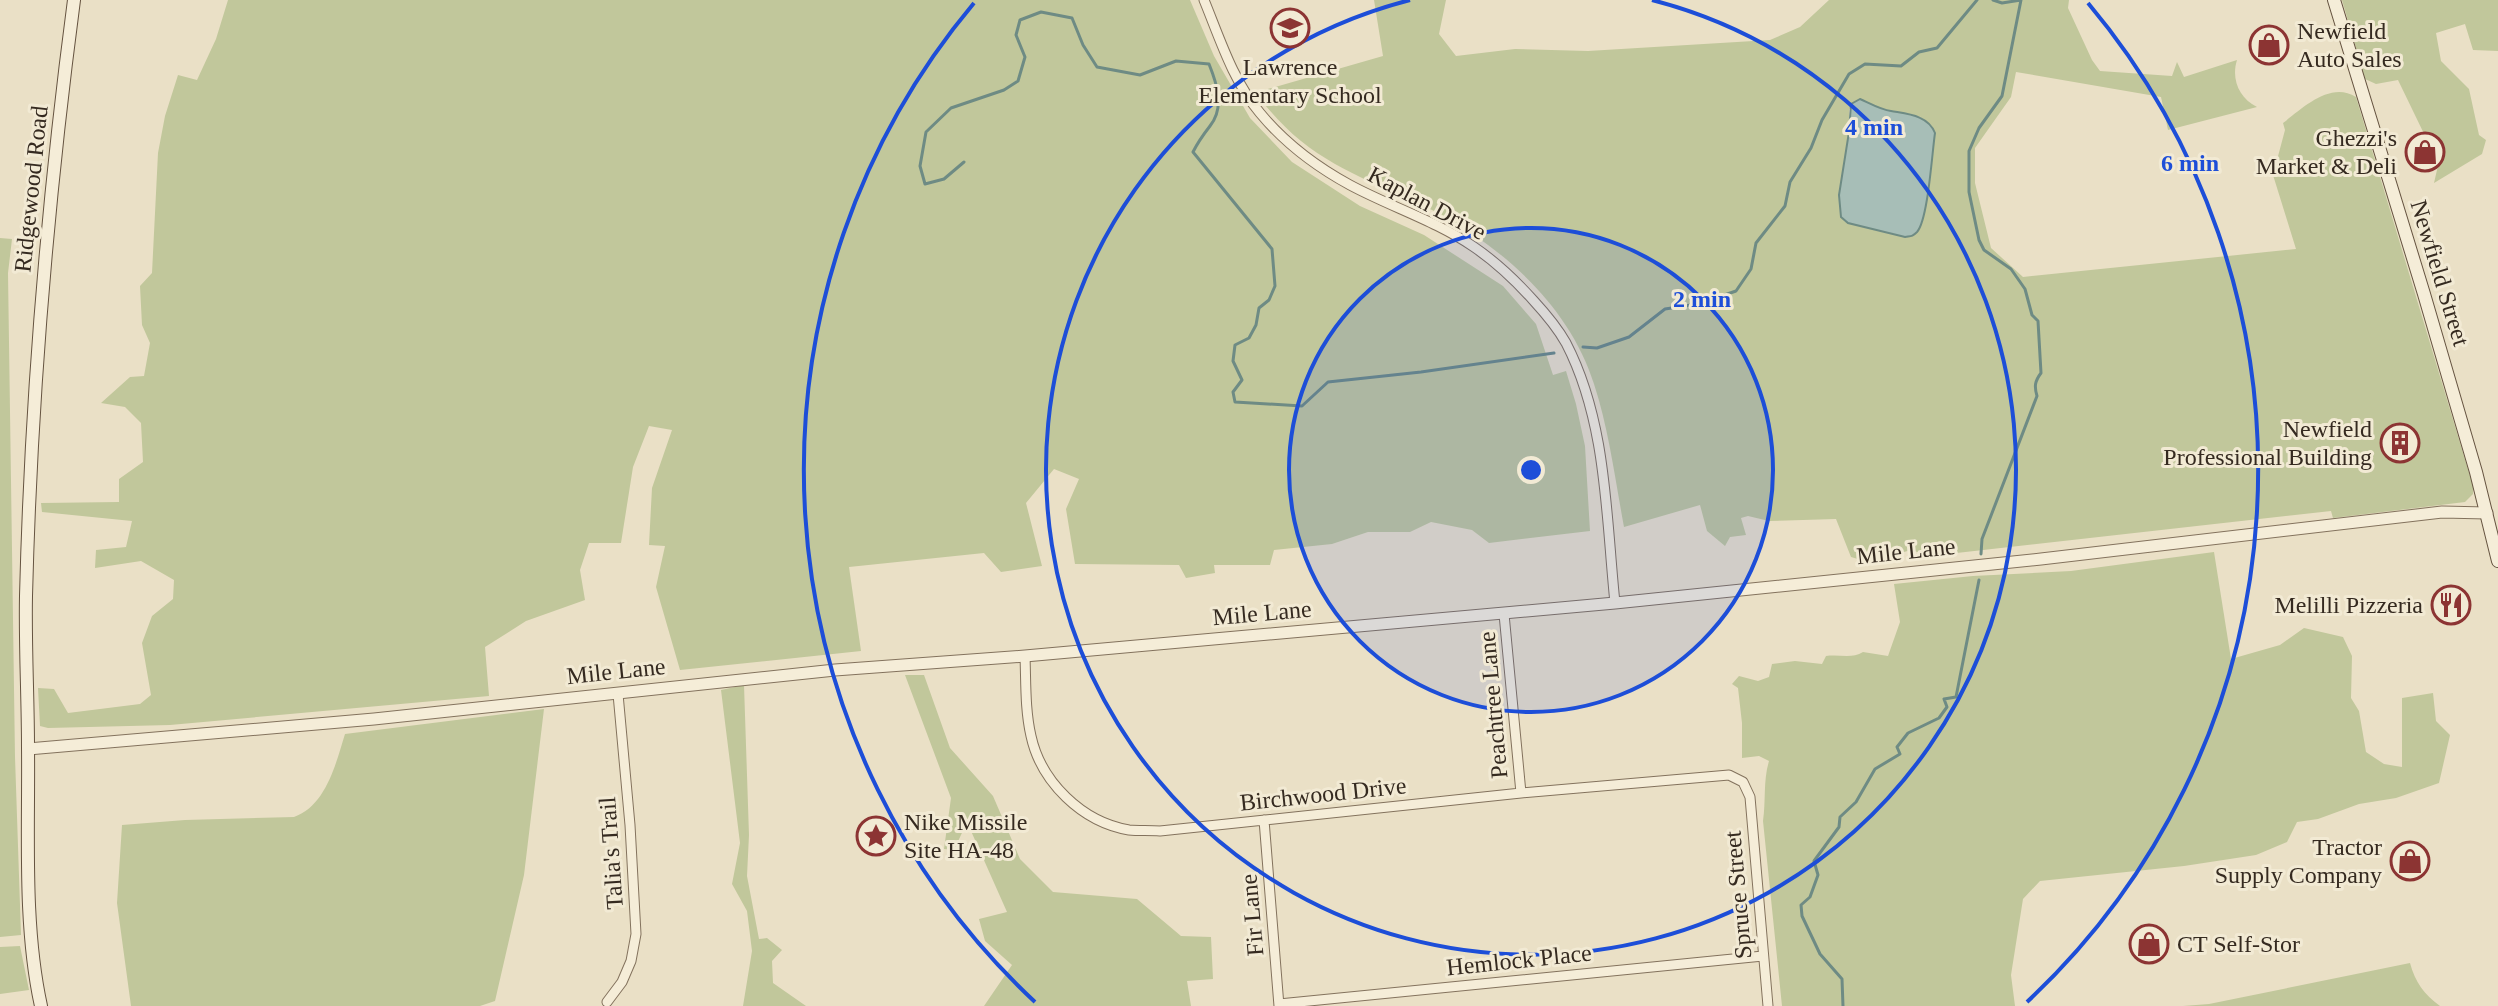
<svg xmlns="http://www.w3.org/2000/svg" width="2498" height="1006" font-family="Georgia,serif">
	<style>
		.green { fill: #c1c79b; fill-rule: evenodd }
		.water { fill: #a7beb7; stroke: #6e8b84; stroke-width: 2 }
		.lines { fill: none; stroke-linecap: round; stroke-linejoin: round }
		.stream { stroke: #6e8b84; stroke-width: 3 }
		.minor-casing { stroke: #83725d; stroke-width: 11 }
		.tertiary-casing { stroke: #83725d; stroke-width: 13 }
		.secondary-casing { stroke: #655340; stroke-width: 14 }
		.minor { stroke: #f5edd8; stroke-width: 9 }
		.tertiary { stroke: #f5edd8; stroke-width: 11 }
		.secondary { stroke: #f5edd8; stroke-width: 12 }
		.ring { fill: none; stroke: #1d4ed8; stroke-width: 4 }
		.labels { text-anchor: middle; stroke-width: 6; stroke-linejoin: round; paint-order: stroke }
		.poi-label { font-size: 24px; fill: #352a20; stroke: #f2ead4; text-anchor: end }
		.street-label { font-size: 24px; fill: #352a20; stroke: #f2ead4 }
		.centre { fill: #1d4ed8; stroke: #f2ead4; stroke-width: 4 }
		.ring-label { font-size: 24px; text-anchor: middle; font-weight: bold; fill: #1d4ed8; stroke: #f2ead4; stroke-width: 6; stroke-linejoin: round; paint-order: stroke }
	</style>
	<rect width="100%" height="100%" fill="#eae0c6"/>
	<!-- green -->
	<path class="green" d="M228 0H1190L1214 56 1250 118 1292 162 1360 206 1424 235 1503 286 1536 324 1553 375 1566 371 1576 404 1585 446 1590 531 1489 543 1472 530 1431 522 1410 532H1368L1332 544 1274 550 1270 565H1214L1215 573 1186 578 1179 565 1075 564 1066 509 1079 479 1054 469 1026 503 1042 566 1001 572 984 553 849 567 861 651 680 670 656 587 665 546 649 545 652 488 672 430 649 426 633 467 621 543H589L580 570 585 600 526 621 485 647 489 696 170 725 48 728 40 726 38 688 54 689 68 713 140 704 151 695 142 643 152 616 173 599 174 580 141 561 95 568 96 550 126 547 132 521 42 512 41 503 119 502V479L143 462 141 423 125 407 101 403 130 377 144 376 150 343 142 325 140 286 152 273 158 153 165 116 178 75 197 80 216 39Z
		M1374 0H1446L1439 34 1456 56 1515 49 1588 51 1770 40 1800 27 1829 0H2069L2068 8 2092 60 2100 71 2172 76 2177 62 2184 77 2237 60C2231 79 2239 98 2257 107L2168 130 2161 97 2016 72 2011 97 1975 148V183L1991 248 2023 277 2296 249 2273 175 2285 130 2283 123C2303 108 2330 81 2356 97L2473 486V494L2465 502 2333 518 2331 511 1930 556 1911 550 1868 562 1851 557 1836 519 1769 521 1748 516 1741 518 1746 535 1730 537 1725 546 1707 531 1700 505 1624 527C1615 479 1609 430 1594 384 1571 310 1508 252 1442 215 1395 190 1343 175 1301 141 1284 128 1269 109 1254 93L1383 56ZM1860 100 1894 113 1921 117 1839 207 1849 132V109Z
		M2342 0H2498V51L2473 50 2465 24 2436 33 2441 61 2469 89 2479 135 2486 140 2482 154 2434 183 2440 157 2439 142H2428L2398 80 2376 84 2365 79Z
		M0 238 12 239 8 273 15 757 21 935 0 937Z
		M2214 552 2231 659 2280 645 2304 628 2343 637 2352 656 2351 698 2359 711 2366 752 2384 764 2402 767V698L2433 693 2436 721 2450 735 2439 783 2396 798 2359 804 2318 819 2297 822 2287 842 2256 855 2184 866 2040 881 2023 899 2011 975 2015 1006H1782L1763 821C1766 801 1763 781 1769 761L1759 756 1742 758V723L1738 688 1732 684 1739 676 1758 681 1769 677 1772 664 1795 661 1822 664 1826 656C1839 654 1852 659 1863 652L1888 656 1900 622 1894 584 1973 576 2071 571Z
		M905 675H924L950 748 993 796 1020 859 1053 892 1137 899 1181 936 1211 937 1213 979 1187 981 1191 1006H984L1012 965 985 941 979 919 1007 912 967 822 954 850 944 849 951 798Z
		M744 685 749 835 747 876 759 939 767 938 782 950 772 961 773 983 806 1006H743L752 951 747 911 732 884 740 843 721 690Z
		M544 709 524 875 495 1001 480 1006H131L117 903 122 825 185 820 294 817C326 806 336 763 345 734Z
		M20 946 29 990 0 994V947Z
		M2410 963C2415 982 2424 994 2440 1006H2183L2209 1004Z"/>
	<!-- water -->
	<path class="water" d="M1860 99C1869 103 1881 110 1891 111 1907 114 1928 115 1935 133 1932 153 1928 220 1917 232 1912 237 1911 236 1905 237L1848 223 1841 217 1839 195 1849 132 1851 104Z"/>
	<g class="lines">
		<!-- stream -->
		<path class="stream" d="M1993 0 2002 3 2021 0
			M964 162 944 179 925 184 920 166 926 132 951 108 1004 90 1018 81 1025 57 1016 35 1020 20 1041 12 1072 18 1083 45 1097 67 1140 75 1176 61 1209 64C1217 84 1225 107 1210 126 1203 135 1198 142 1193 152L1272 249 1275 286 1269 300 1259 308 1256 325 1249 338 1235 345 1233 361 1242 380 1233 392 1235 402 1302 406 1328 382 1421 372 1554 353
			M1583 347 1597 348 1629 337 1665 309 1698 304 1736 291 1751 269 1756 243 1785 206 1790 182 1811 148 1822 120 1849 74 1865 64 1901 66 1919 52 1937 48 1977 0
			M1981 554 1982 539 2037 396C2034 386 2035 381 2041 373L2038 321 2032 315 2025 289 2011 269 1984 250 1979 240 1969 192V151L1979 128 2002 96 2021 0
			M1843 1006 1842 979 1820 954 1802 916 1801 905 1810 897 1818 875 1814 861 1839 827 1840 817 1856 802 1875 769 1900 754 1897 747 1908 733 1939 718 1947 707 1944 699 1956 697 1979 580"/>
		<defs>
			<path id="minor" d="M1204 0C1220 39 1233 81 1260 113 1284 142 1317 167 1350 185 1391 207 1436 221 1474 247 1496 262 1515 280 1533 300 1545 313 1557 327 1566 343 1607 422 1606 517 1615 603
				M1504 614 1521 793
				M1025 656C1026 683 1025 710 1031 736 1041 782 1082 822 1129 830 1139 831 1150 830 1160 831L1521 793 1729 775 1743 782 1750 797 1768 1006
				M1264 820 1279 1006
				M607 1002 622 982 631 961 636 934 630 825 618 694
				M1279 1004 1763 956"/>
			<path id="tertiary" d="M28 749 374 719 835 670 1025 656 1615 603 2041 559 2442 512 2487 513"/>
			<path id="secondary" d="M2334 0 2424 294 2476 472 2498 561
				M41 1006C23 924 29 831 28 747 28 697 25 646 26 596 31 397 48 197 74 0"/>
		</defs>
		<!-- minor casing -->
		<use href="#minor" class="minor-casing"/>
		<!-- tertiary casing -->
		<use href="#tertiary" class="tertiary-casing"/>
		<!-- secondary casing -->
		<use href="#secondary" class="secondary-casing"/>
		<!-- minor -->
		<use href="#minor" class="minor"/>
		<!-- tertiary -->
		<use href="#tertiary" class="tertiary"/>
		<!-- secondary -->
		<use href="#secondary" class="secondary"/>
	</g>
	<!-- distance rings -->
	<circle cx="1531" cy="470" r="242" fill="#1d4ed8" fill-opacity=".12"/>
	<g class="ring">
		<circle cx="1531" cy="470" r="242"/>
		<path d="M1652 0A485 485 0 1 1 1410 0"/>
		<path d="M1035 1002A727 727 0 0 1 974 3M2088 3A727 727 0 0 1 2027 1002"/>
	</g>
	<!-- icons -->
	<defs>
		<symbol id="school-ring" viewBox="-11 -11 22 22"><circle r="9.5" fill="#f2ead4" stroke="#8c3433" stroke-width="1.5"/><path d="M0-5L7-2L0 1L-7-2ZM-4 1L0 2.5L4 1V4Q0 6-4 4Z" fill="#8c3433"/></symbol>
		<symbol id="shop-ring" viewBox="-11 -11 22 22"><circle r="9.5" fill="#f2ead4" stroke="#8c3433" stroke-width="1.5"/><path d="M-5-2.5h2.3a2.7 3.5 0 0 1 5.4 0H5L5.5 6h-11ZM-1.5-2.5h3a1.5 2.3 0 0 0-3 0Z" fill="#8c3433"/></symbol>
		<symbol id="building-ring" viewBox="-11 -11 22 22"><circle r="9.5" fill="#f2ead4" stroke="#8c3433" stroke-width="1.5"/><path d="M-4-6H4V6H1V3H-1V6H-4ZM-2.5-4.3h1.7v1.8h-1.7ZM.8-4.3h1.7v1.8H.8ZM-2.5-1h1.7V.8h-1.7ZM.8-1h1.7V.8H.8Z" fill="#8c3433"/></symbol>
		<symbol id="restaurant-ring" viewBox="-11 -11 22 22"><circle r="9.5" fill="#f2ead4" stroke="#8c3433" stroke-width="1.5"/><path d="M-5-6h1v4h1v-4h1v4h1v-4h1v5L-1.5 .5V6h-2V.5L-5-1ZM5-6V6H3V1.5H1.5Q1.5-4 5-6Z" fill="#8c3433"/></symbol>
		<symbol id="sight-ring" viewBox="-11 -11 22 22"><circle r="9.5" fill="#f2ead4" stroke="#8c3433" stroke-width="1.5"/><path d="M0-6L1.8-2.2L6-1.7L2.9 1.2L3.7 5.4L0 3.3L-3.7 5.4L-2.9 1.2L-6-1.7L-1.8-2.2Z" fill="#8c3433"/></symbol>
	</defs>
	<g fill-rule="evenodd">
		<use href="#school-ring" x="1268" y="6" width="44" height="44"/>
		<use href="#shop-ring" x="2247" y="23" width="44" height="44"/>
		<use href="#shop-ring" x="2403" y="130" width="44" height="44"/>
		<use href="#building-ring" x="2378" y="421" width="44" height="44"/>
		<use href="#restaurant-ring" x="2429" y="583" width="44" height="44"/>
		<use href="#sight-ring" x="854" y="814" width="44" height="44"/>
		<use href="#shop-ring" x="2388" y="839" width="44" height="44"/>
		<use href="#shop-ring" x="2127" y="922" width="44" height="44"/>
	</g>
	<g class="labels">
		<!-- poi labels -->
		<g class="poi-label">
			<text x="2297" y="39" text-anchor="start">Newfield<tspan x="2297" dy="28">Auto Sales</tspan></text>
			<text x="1290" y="75" text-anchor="middle">Lawrence<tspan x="1290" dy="28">Elementary School</tspan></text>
			<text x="2397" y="146">Ghezzi's<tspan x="2397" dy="28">Market &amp; Deli</tspan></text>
			<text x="2372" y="437">Newfield<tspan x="2372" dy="28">Professional Building</tspan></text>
			<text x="2423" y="613">Melilli Pizzeria</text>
			<text x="904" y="830" text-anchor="start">Nike Missile<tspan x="904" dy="28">Site HA-48</tspan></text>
			<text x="2382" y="855">Tractor<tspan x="2382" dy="28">Supply Company</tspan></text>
			<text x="2177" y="952" text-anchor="start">CT Self-Stor</text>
		</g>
		<!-- street labels -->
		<g class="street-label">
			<text transform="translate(31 189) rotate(-84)" y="8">Ridgewood Road</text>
			<text transform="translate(1427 203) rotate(28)" y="8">Kaplan Drive</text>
			<text transform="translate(2440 273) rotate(73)" y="8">Newfield Street</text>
			<text transform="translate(1906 551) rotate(-6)" y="8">Mile Lane</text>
			<text transform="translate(1262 613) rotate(-5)" y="8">Mile Lane</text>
			<text transform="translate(616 671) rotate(-6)" y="8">Mile Lane</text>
			<text transform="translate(1493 705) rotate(-95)" y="8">Peachtree Lane</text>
			<text transform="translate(1323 794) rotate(-6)" y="8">Birchwood Drive</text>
			<text transform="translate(611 853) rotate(-94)" y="8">Talia's Trail</text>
			<text transform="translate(1738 895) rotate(-95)" y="8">Spruce Street</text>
			<text transform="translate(1252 915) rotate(-95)" y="8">Fir Lane</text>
			<text transform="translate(1519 960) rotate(-6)" y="8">Hemlock Place</text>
		</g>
	</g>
	<circle cx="1531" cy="470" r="12" class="centre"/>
	<g class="ring-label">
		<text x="1874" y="135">4 min</text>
		<text x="2190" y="171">6 min</text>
		<text x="1702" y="307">2 min</text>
	</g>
</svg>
